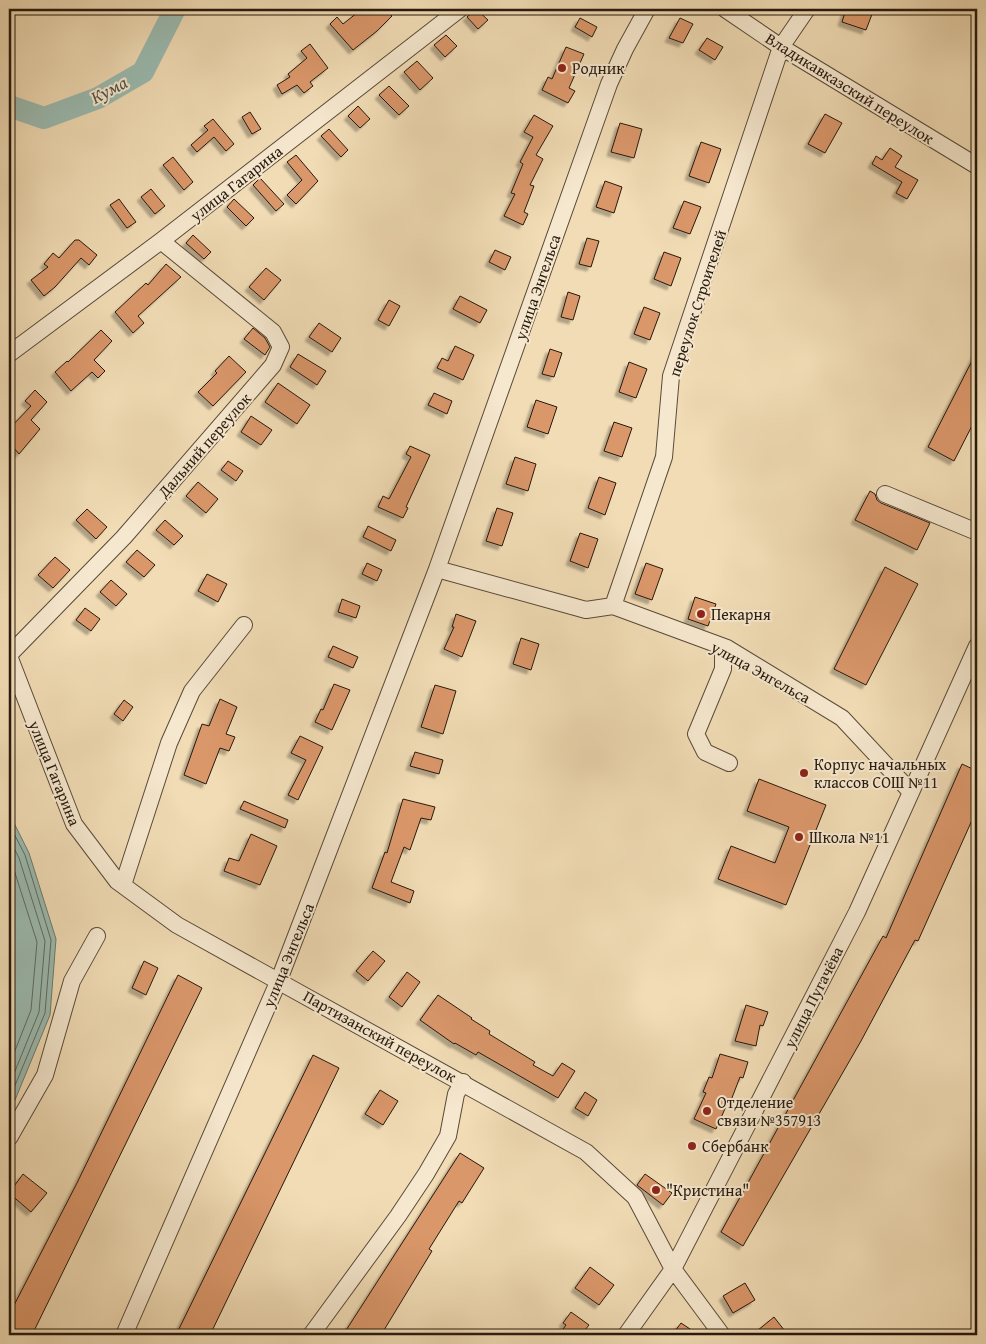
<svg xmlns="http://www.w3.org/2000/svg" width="986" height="1344" font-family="'Gentium Book Plus',serif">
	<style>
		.water { fill: #9bbbb1; stroke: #6c7a70 }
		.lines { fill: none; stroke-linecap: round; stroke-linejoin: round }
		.shore { stroke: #606a60; stroke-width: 1 }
		.river { stroke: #9bbbb1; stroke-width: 22 }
		.building { fill: #da976a; stroke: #26190e; filter: url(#shadow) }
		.minor-casing { stroke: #594a38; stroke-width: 18 }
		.minor { stroke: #f6e8cf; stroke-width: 16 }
		.poi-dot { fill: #8f2418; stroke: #f6e8cf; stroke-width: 2 }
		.labels { text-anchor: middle; stroke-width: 4; stroke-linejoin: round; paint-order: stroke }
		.poi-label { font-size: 16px; fill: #26190e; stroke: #f6e8cf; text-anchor: start }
		.street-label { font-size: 16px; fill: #26190e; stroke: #f6e8cf }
		.water-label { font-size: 18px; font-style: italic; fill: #4f5247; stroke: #f6e8cf }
	</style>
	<defs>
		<filter id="shadow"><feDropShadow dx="-4" dy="4" stdDeviation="1" flood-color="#0004"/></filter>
	</defs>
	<rect width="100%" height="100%" fill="#f1dcb5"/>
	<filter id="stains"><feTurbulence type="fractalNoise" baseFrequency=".004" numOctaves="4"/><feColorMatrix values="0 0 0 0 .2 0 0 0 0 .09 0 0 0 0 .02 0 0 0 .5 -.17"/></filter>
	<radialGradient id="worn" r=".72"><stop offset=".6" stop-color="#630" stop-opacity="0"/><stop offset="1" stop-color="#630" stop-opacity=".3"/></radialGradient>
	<!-- water -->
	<path class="water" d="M9 813 29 853 56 939 50 1015 15 1100 9 1108Z"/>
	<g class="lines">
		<!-- shore -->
		<path class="shore" d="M9 824 25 855 51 940 45 1013 9 1100
			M9 838 19 858 45 941 39 1012 9 1086
			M9 854 37 942 31 1010 9 1066"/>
		<!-- river -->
		<path class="river" d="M9 106 44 118 98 98 143 72 175 9"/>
	</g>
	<!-- building -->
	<path class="building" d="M362 9H385L392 16 377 31 353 50 330 24 337 17 343 24Z
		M476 9 488 20 478 29 467 17Z
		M846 9H874L866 30 842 22Z
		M580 18 597 27 592 37 575 27Z
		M680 18 693 24 683 43 669 38Z
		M446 35 457 46 445 57 434 45Z
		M707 38 723 47 715 60 699 50Z
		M310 44 328 68 310 82 313 86 304 93 297 85 282 94 277 85 290 77 288 74 307 58 301 51Z
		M566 47 584 54 569 88 575 91 568 103 542 90 548 77 552 79Z
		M417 61 433 78 420 90 404 72Z
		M389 86 409 106 399 115 379 95Z
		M358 106 370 119 360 128 348 116Z
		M250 112 261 129 252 134 242 117Z
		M825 114 842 123 825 153 808 144Z
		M534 115 553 126 536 155 543 159 530 185 534 186 524 212 528 214 523 225 504 216 515 194 511 193 523 164 520 162 533 137 524 132Z
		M213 119 234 144 226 151 214 137 197 152 191 145 208 130 204 126Z
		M620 123 642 129 634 158 611 152Z
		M329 129 348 150 341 157 321 136Z
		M701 142 721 149 709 183 689 176Z
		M890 148 902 156 895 167 918 180 907 199 896 193 902 182 872 164 876 156 882 160Z
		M296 155 318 181 296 204 287 195 302 180 287 162Z
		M173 157 193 182 184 190 163 165Z
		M260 178 284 204 276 211 253 185Z
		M605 181 622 187 614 213 596 207Z
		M151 189 165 206 155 214 141 197Z
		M119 199 136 222 127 228 110 205Z
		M234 199 254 218 246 226 227 207Z
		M684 201 701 207 690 234 673 228Z
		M193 235 211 252 204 259 186 243Z
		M587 238 599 241 591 267 579 264Z
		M75 240H79L97 255 89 265 81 258 55 287 44 296 31 280 48 267 44 264 53 253 59 258Z
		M495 250 511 257 505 270 489 262Z
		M664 252 681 258 671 286 654 279Z
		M166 264 181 277 138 316 144 323 133 333 115 312 146 283 148 285Z
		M266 268 281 280 264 300 249 287Z
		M568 292 580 296 573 320 561 317Z
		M460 296 487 310 480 323 453 309Z
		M389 300 400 306 389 326 378 320Z
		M644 307 660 313 650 340 634 334Z
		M319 323 341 338 332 352 309 337Z
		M253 328 265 338 270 347 265 355 244 339Z
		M101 330 112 341 94 360 105 371 98 378 92 372 71 391 55 372 67 361 68 362Z
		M455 346 474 355 463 380 437 368 442 358 448 361Z
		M550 349 562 353 554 377 542 374Z
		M977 351V416L954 461 928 447Z
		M298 354 326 371 317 385 290 367Z
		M229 356 246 372 213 406 198 392 217 373 215 371Z
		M629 362 647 369 636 398 619 392Z
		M278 383 310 405 297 424 265 402Z
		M35 390 47 402 31 420 40 429 19 454 9 442V429L31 406 25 401Z
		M434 393 452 401 447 414 428 405Z
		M536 400 557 407 548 434 527 427Z
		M251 416 272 430 261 445 241 432Z
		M614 422 632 428 622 457 604 451Z
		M410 446 430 455 406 507 408 508 403 518 378 507 383 496 389 499 411 457 406 454Z
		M515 457 536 464 528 491 506 484Z
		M228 461 243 471 236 481 221 470Z
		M599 477 616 483 605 515 588 508Z
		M198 482 218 499 206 513 186 496Z
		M870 491 875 494 877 500 881 503 930 523 917 550 855 520Z
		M497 508 513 513 502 546 486 541Z
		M87 509 107 527 96 539 76 520Z
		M165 520 183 536 174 545 156 530Z
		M368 526 396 540 391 551 363 537Z
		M580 533 598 539 588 568 570 561Z
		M137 550 155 565 144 577 126 562Z
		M55 557 70 570 53 588 38 575Z
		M367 563 382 570 377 581 362 574Z
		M646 563 663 569 652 600 635 594Z
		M885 567 918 584 866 685 834 669Z
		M207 574 227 584 218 602 198 591Z
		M111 580 127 594 116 606 100 592Z
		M695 597 716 604 708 626 688 619Z
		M342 599 360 606 356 618 338 612Z
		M85 608 100 619 91 631 76 620Z
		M456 614 476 621 462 657 444 649 454 627H452Z
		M521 638 539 644 531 670 513 664Z
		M333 646 358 657 353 668 328 657Z
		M334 684 350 690 332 730 315 722 321 709 323 710Z
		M435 685 456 691 443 734 421 727Z
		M220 699 237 707 226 734 235 737 229 751 220 748 206 784 184 775 202 724 209 726Z
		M124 700 133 707 123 721 114 714Z
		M300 736 323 747 298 800 288 795 306 760 291 753Z
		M415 752 443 760 439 774 410 766Z
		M962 764 977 771V809L918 941 915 940 861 1041 743 1246 721 1232 883 936 886 938Z
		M759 779 826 805 786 905 718 879 731 846 775 863 789 827 747 811Z
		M403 799 435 807 431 820 421 818 410 850 404 847 391 882 414 891 410 903 372 888 385 852 387 853Z
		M244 801 288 820 285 828 240 809Z
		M251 834 277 846 260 885 224 871 229 858 239 861Z
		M373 951 385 961 368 981 356 971Z
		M144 961 158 968 146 995 132 988Z
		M407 972 420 982 402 1007 389 997Z
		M178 975 202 988 32 1335H9V1315L77 1183Z
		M438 995 472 1018 471 1019 490 1031 489 1034 535 1062 533 1065 553 1076 562 1063 575 1071 558 1098 478 1052 476 1055 455 1043 454 1044 420 1020Z
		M746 1005 768 1012 763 1026 760 1025 756 1046 735 1041Z
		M720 1054 748 1062 743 1078 740 1077 730 1103 728 1102 716 1129 694 1119 706 1093 703 1092 709 1077 712 1078Z
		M313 1055 339 1068 210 1335H176Z
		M380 1090 398 1101 383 1125 365 1114Z
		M585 1092 597 1100 588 1116 575 1108Z
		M460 1153 484 1168 462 1203 459 1201 429 1249 432 1251 381 1335H343Z
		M23 1174 47 1193 31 1212 9 1193Z
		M645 1174 672 1193 663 1205 637 1185Z
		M590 1267 614 1285 599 1305 575 1288Z
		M745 1283 755 1300 733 1313 723 1296Z
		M571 1312 589 1325 581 1335H559L566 1325 563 1323Z
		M774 1317 788 1335H752Z
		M681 1323 699 1335H672Z"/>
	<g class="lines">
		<defs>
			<path id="minor" d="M725 9 781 47 977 166
				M9 354 161 241 460 9
				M885 494 977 532
				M437 569 586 610 613 606 727 648 842 718 911 792
				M613 606 664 457 671 376 781 47 807 9
				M727 648 723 656V669L696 734 705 752 729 763
				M9 655 124 537 273 365 281 347 273 332 161 241
				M9 656 74 824 117 881 177 925 586 1152 635 1197 673 1269 722 1335
				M123 885 169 743 192 691 244 625
				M9 1138 45 1075 72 981 97 936
				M124 1335 279 980 437 569 609 84 625 49 647 9
				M311 1335 398 1216 426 1174 448 1136 456 1094 463 1082
				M626 1335 673 1269 857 912 977 646"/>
		</defs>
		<!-- minor casing -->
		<use href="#minor" class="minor-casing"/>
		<!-- minor -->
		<use href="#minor" class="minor"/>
	</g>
	<!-- markers -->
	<g class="poi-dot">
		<circle cx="562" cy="68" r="5"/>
		<circle cx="701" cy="614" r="5"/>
		<circle cx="804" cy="773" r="5"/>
		<circle cx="799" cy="837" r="5"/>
		<circle cx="707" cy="1111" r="5"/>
		<circle cx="692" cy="1146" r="5"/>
		<circle cx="656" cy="1190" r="5"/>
	</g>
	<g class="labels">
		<!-- poi labels -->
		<g class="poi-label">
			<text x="572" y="74">Родник</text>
			<text x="711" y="620">Пекарня</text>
			<text x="814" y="770">Корпус начальных<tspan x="814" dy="18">классов СОШ №11</tspan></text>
			<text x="809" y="843">Школа №11</text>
			<text x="717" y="1108">Отделение<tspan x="717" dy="18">связи №357913</tspan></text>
			<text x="702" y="1152">Сбербанк</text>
			<text x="666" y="1196">"Кристина"</text>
		</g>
		<!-- street labels -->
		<g class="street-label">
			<text transform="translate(850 88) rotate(32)" y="6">Владикавказский переулок</text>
			<text transform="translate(236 183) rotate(-38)" y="6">улица Гагарина</text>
			<text transform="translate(537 287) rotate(-71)" y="6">улица Энгельса</text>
			<text transform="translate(697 303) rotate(-72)" y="6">переулок Строителей</text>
			<text transform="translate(204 445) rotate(-49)" y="6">Дальний переулок</text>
			<text transform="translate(761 672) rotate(29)" y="6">улица Энгельса</text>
			<text transform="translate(55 773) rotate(68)" y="6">улица Гагарина</text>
			<text transform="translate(288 955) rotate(-68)" y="6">улица Энгельса</text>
			<text transform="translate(813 997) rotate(-63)" y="6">улица Пугачёва</text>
			<text transform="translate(380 1036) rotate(29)" y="6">Партизанский переулок</text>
		</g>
		<!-- water labels -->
		<g class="water-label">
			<text transform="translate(109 90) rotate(-28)" y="6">Кума</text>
		</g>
	</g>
	<!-- margin -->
	<rect width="986" height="1344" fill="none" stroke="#f1dcb5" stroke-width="30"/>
	<rect x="10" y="10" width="966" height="1324" fill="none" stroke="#26190e" stroke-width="2.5"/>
	<rect x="15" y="15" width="956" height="1314" fill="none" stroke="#26190e"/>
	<rect width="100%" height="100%" filter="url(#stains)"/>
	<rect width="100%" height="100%" fill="url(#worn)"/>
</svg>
